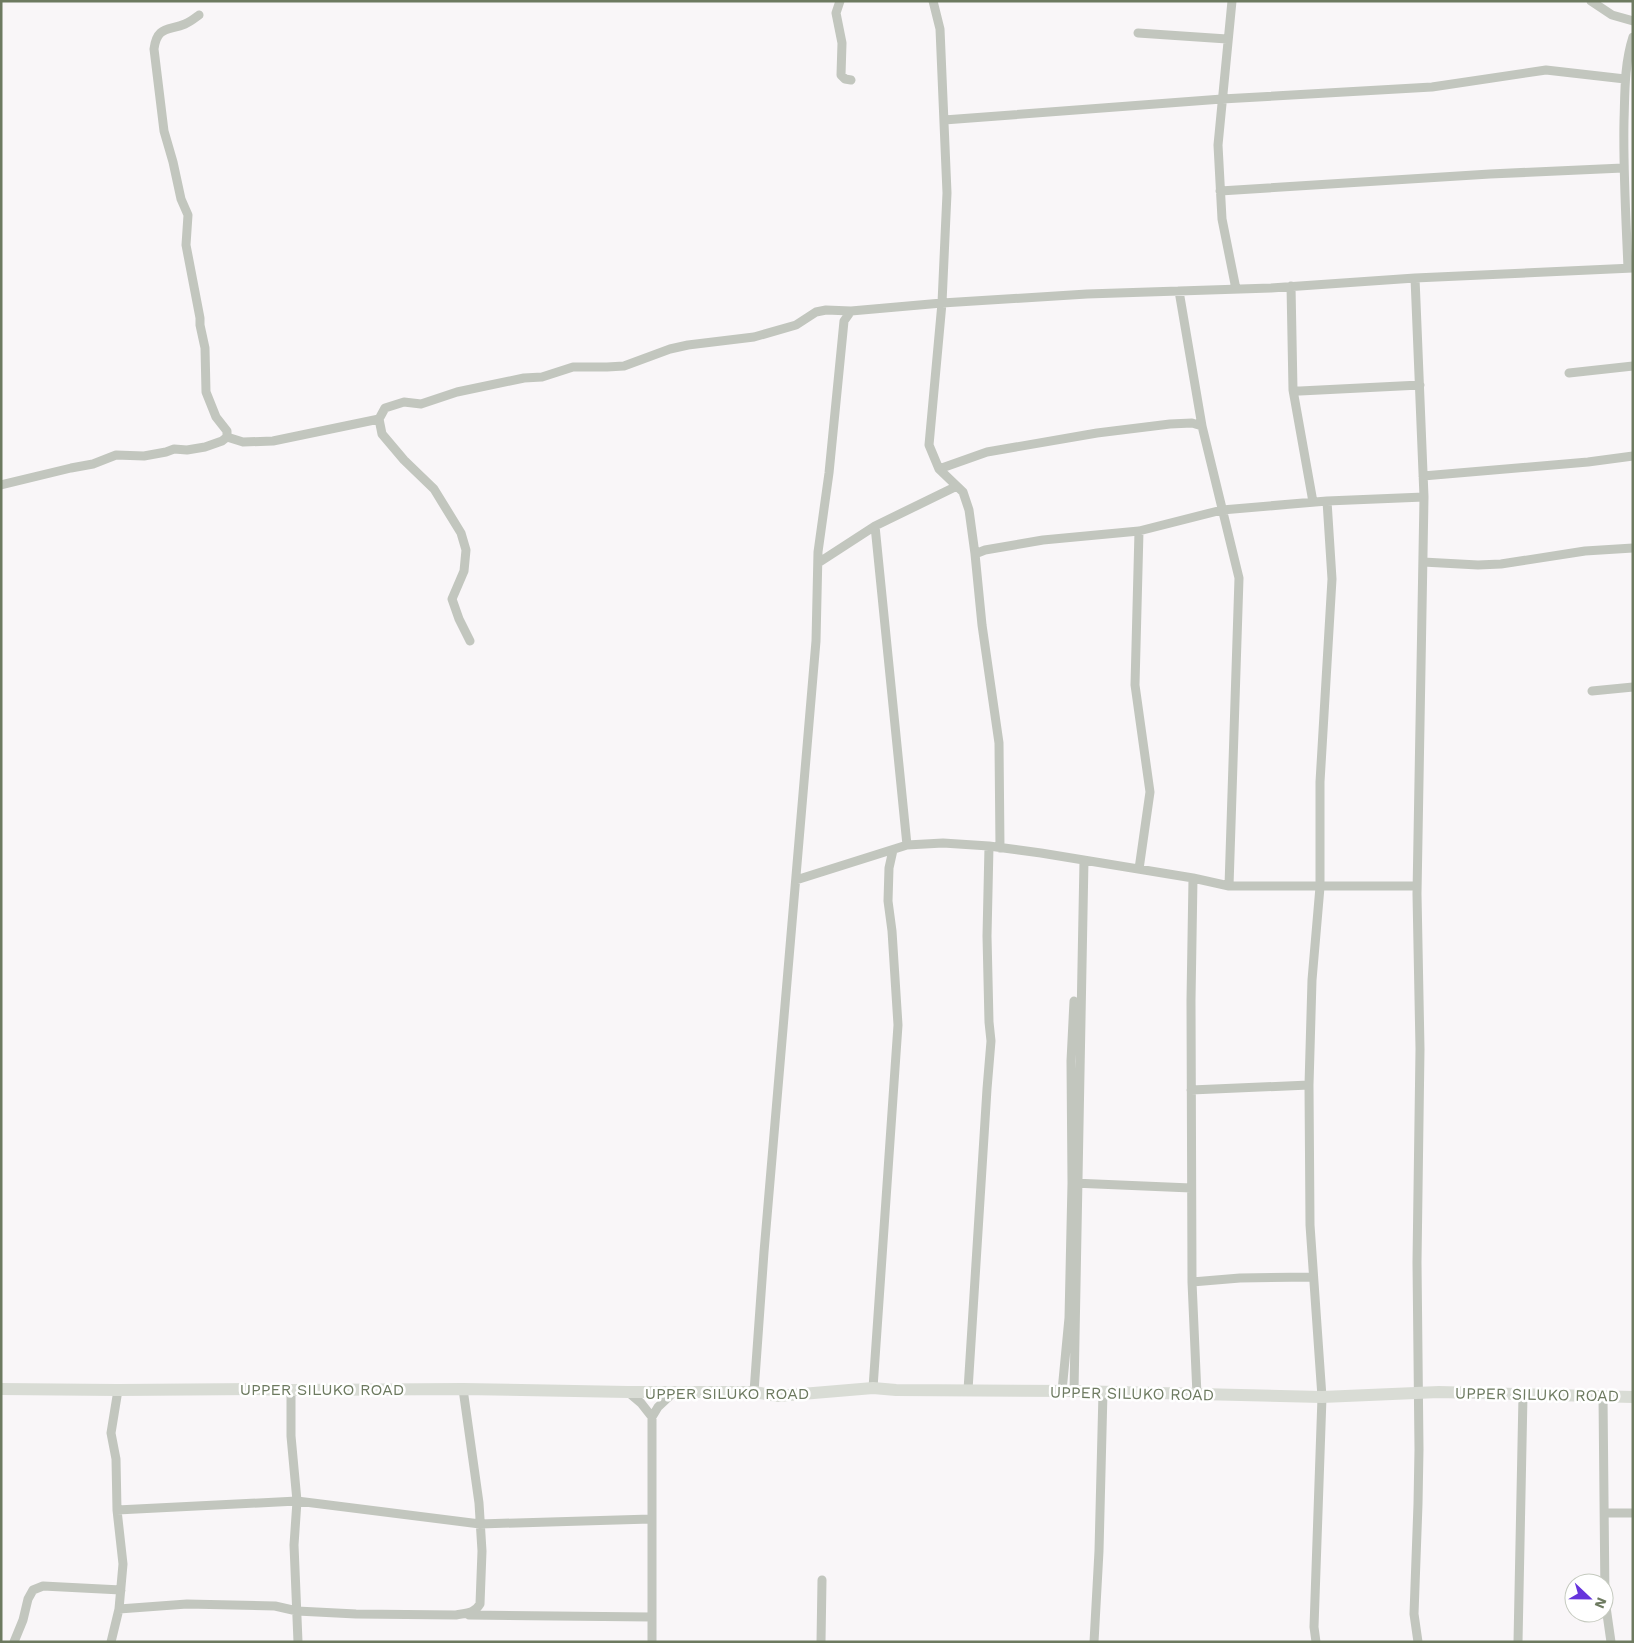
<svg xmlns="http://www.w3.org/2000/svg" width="1634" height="1643" font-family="'Work Sans',sans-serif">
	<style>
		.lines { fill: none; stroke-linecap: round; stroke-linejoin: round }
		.minor { stroke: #c2c6be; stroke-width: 9 }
		.primary { stroke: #d9dcd5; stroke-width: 12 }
		.labels { text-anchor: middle; stroke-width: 5; stroke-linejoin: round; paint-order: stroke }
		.street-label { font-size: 16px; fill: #6d7a60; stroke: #fff }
	</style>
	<rect width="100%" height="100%" fill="#f9f6f8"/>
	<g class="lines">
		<!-- minor -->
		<path class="minor" d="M840 1 836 13 842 43 841 75 845 79 851 80
			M933 1 940 29 947 193 942 303 929 445 939 469 963 492 969 510 975 554
			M1232 1 1218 145 1222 219 1236 289
			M1591 1 1612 15 1633 21
			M1138 33 1227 39
			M944 120 1222 99 1432 87 1546 70 1625 79
			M1220 191 1490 174 1623 168
			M1628 268C1626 219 1623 170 1624 121 1625 93 1624 65 1633 37
			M1415 278 1424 497 1417 894 1420 1049 1417 1262 1419 1449 1418 1504 1414 1614 1418 1642
			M1291 286 1293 390 1313 502
			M1179 291 1202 426
			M1569 373 1633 366
			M1293 390 1300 391 1420 385
			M227 437 243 442 273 441 379 419
			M939 469 987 452 1097 433 1170 424 1192 423 1202 426 1239 578 1229 886
			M1423 476 1588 462 1633 456
			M1 485 71 468 93 464 116 455 144 456 166 452 174 449 187 450 205 447 222 441 227 437V431L216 417 206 392 205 348 200 325V318L186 245 188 215 181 199 173 162 164 131 154 49C157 26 168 31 185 24 190 22 195 18 199 15
			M1423 562 1478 565 1501 564 1585 551 1633 548
			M818 563 875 526 957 486
			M470 641 459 619 452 599 464 571 466 550 461 533 434 489 404 460 382 434 379 419 385 408 404 402 421 404 457 392 524 378 542 377 573 367H607L624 366 670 349 688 345 754 337 796 325 816 312 826 310 851 311
			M1592 691 1633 687
			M907 845 943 843 989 846 1041 853 1193 878 1229 886H1417
			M1000 848 999 743 982 625 975 554 985 550 1043 540 1139 531 1222 510 1327 501 1424 497
			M1139 869 1150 792 1135 685 1139 531
			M1193 878 1191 1000 1192 1282 1197 1395
			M796 880 907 845 875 526
			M1191 1090 1309 1085
			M1073 1183 1191 1188
			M1192 1282 1240 1278 1312 1277
			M873 1388 898 1025 892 931 888 901 889 868 893 850
			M291 1390V1436L297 1501 294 1545 298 1642
			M968 1390 987 1089 991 1041 989 1022 987 936 989 846
			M1062 1391 1069 1318 1072 1183 1071 1061 1074 1001
			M1074 1391 1084 860
			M628 1392 641 1403 652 1417
			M754 1392 764 1252 816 641 818 552 829 473 844 321 851 311 942 303 1087 294 1271 288 1415 278 1633 268
			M1603 1396 1605 1600 1611 1642
			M117 1510 297 1501 480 1524 651 1519
			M1605 1513H1633
			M119 1609 187 1604 275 1606 297 1611 356 1614 456 1615C466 1613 474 1614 480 1604L482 1551 479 1503 463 1389
			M469 1615 651 1617
			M14 1642 23 1620 28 1599 33 1590 43 1586 121 1590
			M111 1642 119 1609 123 1564 117 1510 116 1459 111 1433 118 1390
			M652 1642V1417L658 1407 674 1392
			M821 1642 822 1580
			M1094 1642 1099 1551 1103 1392
			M1316 1642 1314 1627 1322 1397 1310 1225 1309 1085 1312 980 1320 887V782L1332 579 1327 501
			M1518 1642 1523 1395"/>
		<!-- primary -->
		<path class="primary" d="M1 1389 118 1390 256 1389 291 1390 463 1389 628 1392H754L778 1396 873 1388 896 1390 1074 1391 1322 1397 1439 1392 1633 1397"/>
	</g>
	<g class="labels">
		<!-- street labels -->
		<g class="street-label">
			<text x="322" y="1395">UPPER SILUKO ROAD</text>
			<text x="727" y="1399">UPPER SILUKO ROAD</text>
			<text transform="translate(1132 1393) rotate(1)" y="6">UPPER SILUKO ROAD</text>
			<text transform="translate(1537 1394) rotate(1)" y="6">UPPER SILUKO ROAD</text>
		</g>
	</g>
	<!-- border -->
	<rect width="1634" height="1643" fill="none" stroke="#6d7a60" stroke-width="5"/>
	<!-- north arrow -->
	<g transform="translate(1589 1598) rotate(112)"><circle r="24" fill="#ffffff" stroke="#c5cabf"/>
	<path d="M0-4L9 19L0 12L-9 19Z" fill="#6633dc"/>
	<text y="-8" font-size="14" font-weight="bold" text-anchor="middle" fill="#6d7a60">N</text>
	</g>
</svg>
